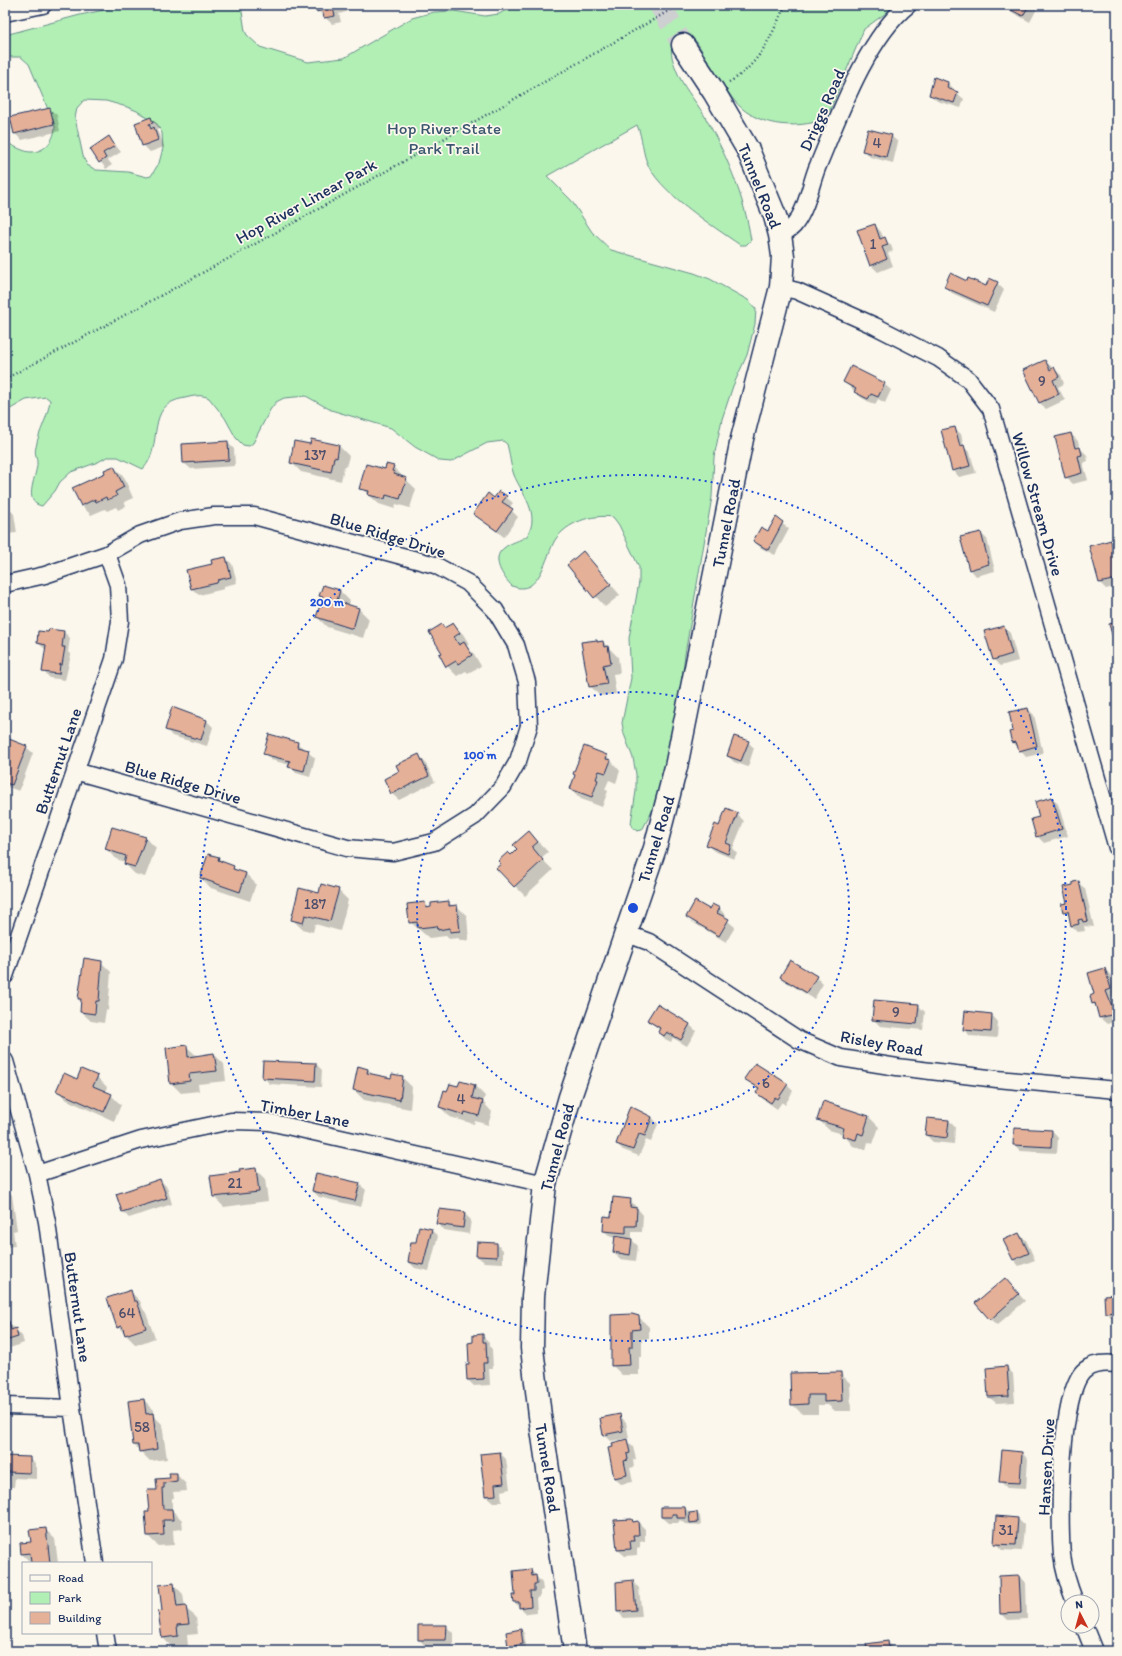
<svg xmlns="http://www.w3.org/2000/svg" width="1122" height="1656" font-family="Itim,sans-serif">
	<style>
		.green { fill: #b2efb5; stroke: #668f8a; fill-rule: evenodd }
		.shadow { fill: #0003 }
		.building { fill: #e5b098; stroke: #1b2f5e }
		.lines { fill: none; stroke-linecap: round; stroke-linejoin: round }
		.secondary-tunnel { stroke: #cecfd0; stroke-width: 22; stroke-dasharray: 22 11; stroke-linecap: butt }
		.minor-casing { stroke: #1b2f5e; stroke-width: 19 }
		.secondary-casing { stroke: #1b2f5e; stroke-width: 25 }
		.path { stroke: #1b2f5e; stroke-width: 2.5; stroke-dasharray: 1 3; stroke-linecap: butt }
		.minor { stroke: #fbf7ec; stroke-width: 16 }
		.secondary { stroke: #fbf7ec; stroke-width: 22 }
		.ring { fill: none; stroke: #1d4ed8; stroke-width: 2; stroke-dasharray: 2 4 }
		.labels { text-anchor: middle; stroke-width: 3.5; stroke-linejoin: round; paint-order: stroke }
		.number-label { font-size: 15px; fill: #4e4f6c }
		.street-label { font-size: 17px; fill: #1b2f5e; stroke: #fbf7ec }
		.park-label { font-size: 17px; fill: #39556f; stroke: #fbf7ec }
		.centre { fill: #1d4ed8; stroke: #fbf7ec; stroke-width: 2 }
		.ring-label { font-size: 12px; text-anchor: middle; font-weight: bold; fill: #1d4ed8; stroke: #fbf7ec; stroke-width: 3.5; stroke-linejoin: round; paint-order: stroke }
	</style>
	<rect width="100%" height="100%" fill="#fbf7ec"/>
	<filter id="ink" filterUnits="userSpaceOnUse"><feTurbulence type="fractalNoise" baseFrequency=".025" numOctaves="2"/><feDisplacementMap in="SourceGraphic" scale="8" xChannelSelector="R" yChannelSelector="G"/><feConvolveMatrix kernelMatrix="1 2 1 2 8 2 1 2 1" color-interpolation-filters="sRGB"/></filter>
	<g filter="url(#ink)">
		<!-- green -->
		<path class="green" d="M128 5H241L245 31 247 35 260 47 308 62 344 58 412 18 434 12 454 11 485 16 499 14 515 5H897L864 29 826 119C794 130 755 127 733 99 719 81 708 60 696 41L689 37 674 40C669 50 672 59 676 69 682 86 695 100 704 115 726 154 744 195 751 240L746 245H740C713 226 665 196 649 167 642 154 643 138 637 125L547 176 571 200 592 232 611 250 694 273 710 279 748 300 756 309 755 324 747 355 733 386 722 419 714 457 712 497 685 654 680 697 658 800 642 830 637 831 633 828 631 823 636 791V774L633 758 624 734 622 723 631 678 629 638 639 582V567L619 525 613 517C592 514 567 522 555 540 546 555 540 598 512 586 503 577 490 558 504 548 511 542 520 541 527 536 541 514 522 494 514 475 510 465 510 454 507 444L503 441 487 443 451 462 440 461 415 447 391 428 331 410 306 396 284 398 276 402 270 410 253 443 249 446 243 445 236 438 225 418 209 398C201 394 193 396 185 398 143 404 165 446 143 469L118 457H107L98 462 71 472 60 482 55 491 42 506C21 502 38 475 37 462 37 457 34 453 36 447 39 430 48 418 50 400L46 397 26 400 5 412V141L7 143C14 146 24 152 31 152 46 152 55 139 55 126L29 64 21 57H5V35L80 15ZM84 100 106 101 127 107 137 111 157 124 162 133 163 148 159 163 151 176 147 177 128 172 96 170 87 165 83 156 75 118 77 108Z"/>
		<!-- shadow -->
		<path class="shadow" d="M317 5H345L346 12 339 14 341 22 332 24 318 11Z
			M999 5H1039L1030 22Z
			M934 79 948 83 954 89V91L964 99 961 108 937 101 930 94Z
			M50 109 57 115 60 131 22 140 15 134 12 118Z
			M151 118 158 125 159 129 156 130 160 135 164 147 150 152 143 145 136 123Z
			M891 136 898 142 893 163 870 157 864 150Z
			M109 137 121 152 108 160 112 165 106 169 91 149Z
			M875 225 881 232 884 239 891 245 893 251 888 253 893 266 878 272 871 265Z
			M967 282 986 287 997 283 1004 290 994 312 952 293 945 287Z
			M1045 361 1061 375 1064 384 1058 387 1065 400 1046 409 1040 403Z
			M844 382 884 384 891 390 885 403 878 399 875 405 862 398Z
			M954 428 961 434 964 447 970 453 976 473 959 477 953 470Z
			M1071 434 1078 441 1080 448 1087 455 1088 461 1083 463 1088 480 1073 484 1066 477Z
			M311 440 339 446 349 456 346 467H344L341 481 301 472 291 462 310 445Z
			M227 442 234 449 235 466 191 469 184 463Z
			M114 467 124 477 133 498 124 502 126 506 118 510 116 507 107 511 105 509 91 515 81 505Z
			M393 467 416 489 410 508 396 504 395 509 379 504 361 488Z
			M506 497 513 503 509 508 518 517 504 537 474 514 495 499Z
			M5 504 14 514 17 533 5 534Z
			M776 519 789 529 775 555 761 548 754 541 768 533Z
			M980 533 987 539 995 571 976 576 970 569Z
			M1111 541 1117 547V586L1106 589 1100 583Z
			M583 552 620 595 605 607 568 565Z
			M226 558 232 564 237 583 224 586V589L199 595 192 589 213 564Z
			M323 586 340 591 350 601 348 606 359 609 369 619 363 638 327 627 317 617 323 598 320 595Z
			M453 624 463 634 469 644 466 646 474 654 481 666 468 673 466 671 457 676 447 666 443 653 441 625 445 629Z
			M1004 627 1010 633 1018 661 1000 666 994 660Z
			M64 632 70 638 68 652 71 655 65 680 50 678 43 671 46 650 38 643Z
			M597 641 599 642H603L618 657 620 673 613 674 616 694 600 696 590 686Z
			M1028 709 1034 715 1043 753 1026 757 1013 742Z
			M207 721 213 727 207 746 172 736 166 729Z
			M748 742 754 748 748 767 734 762 728 756Z
			M297 743 315 758 310 777 296 773 290 765 271 760 265 754Z
			M26 747 33 753 19 791 5 786V753Z
			M584 747 607 756 620 771 616 783 609 780 605 789 608 791 602 807 581 799 571 789Z
			M418 755 425 762 435 782 399 800 392 794 385 779 400 772Z
			M1052 798 1058 804 1068 836 1044 843 1037 836 1041 817Z
			M737 814 744 821 733 848 737 853 734 859 714 851 707 845 719 828Z
			M113 828 146 838 156 848 145 877 135 874 125 864V862L116 859 106 849Z
			M529 832 548 852 541 858 553 870 525 896 515 886 511 856 518 849Z
			M209 855 219 858 223 863 246 874 256 884 250 901 211 888 201 878Z
			M1079 882 1085 889 1094 927 1084 926 1085 931 1078 932 1072 926 1070 917 1064 911 1075 886Z
			M338 890 348 900 340 931 315 924 313 932 302 929 292 919 319 894Z
			M448 902 453 906H457L467 916 469 940 461 941 458 938 449 939 446 936 429 938 410 922 425 903 429 908Z
			M713 905 720 909 726 916 724 918 735 927 726 942 694 923 688 917 709 911Z
			M101 962 111 972 108 1011 106 1010 104 1023 91 1021 81 1012 82 1001 79 999Z
			M790 962 816 977 823 984 814 999 788 983 781 977Z
			M1105 969 1111 976 1117 995 1111 997 1117 1011V1021L1107 1024 1100 1018 1097 1008 1093 1003Z
			M657 1005 690 1025 696 1031 687 1046 673 1038 671 1042 665 1039 659 1032 660 1030 648 1020Z
			M918 1005 925 1012 923 1030 880 1026 873 1019Z
			M966 1012 992 1015 998 1022 997 1038 970 1036 964 1029Z
			M186 1046 197 1056 214 1054 224 1064 226 1081 198 1084 199 1091 181 1093 171 1083Z
			M316 1064 322 1070 321 1087 270 1084 263 1077Z
			M368 1069 374 1076 392 1079 402 1077 412 1087 410 1109 364 1100 354 1090Z
			M97 1077 107 1087 105 1092 111 1095 121 1105 114 1121 67 1100 57 1091 77 1080Z
			M746 1079 787 1085 793 1091 785 1105 782 1102 777 1109 763 1099 757 1093 759 1090Z
			M460 1082 475 1086 485 1096 483 1102 492 1112 488 1125 475 1121 474 1124 450 1117 440 1107 448 1093 459 1087Z
			M824 1103 869 1117 879 1127 873 1144 868 1142 866 1150 853 1146 843 1134 829 1130 819 1120Z
			M652 1117 658 1124 651 1142 646 1140 639 1156 623 1150 617 1144Z
			M949 1121 955 1127 954 1144 933 1142 926 1135Z
			M1052 1131 1058 1138 1057 1153 1020 1151 1014 1144Z
			M255 1169 265 1179 268 1201 224 1207 214 1197 241 1173Z
			M160 1180 167 1187 172 1204 129 1218 123 1212Z
			M359 1184 366 1190 361 1207 319 1197 313 1191Z
			M5 1188 12 1195 17 1230 13 1231 15 1246 5 1247Z
			M630 1200 643 1215 642 1232H632V1240L638 1246 636 1261 620 1259 614 1252 616 1238 611 1237 604 1231 612 1218Z
			M464 1213 471 1220 469 1234 444 1230 437 1224Z
			M431 1230 438 1236 429 1271 415 1268 409 1262 417 1244Z
			M1019 1234 1026 1240 1035 1260 1019 1266 1013 1259Z
			M497 1244 503 1250V1263L484 1262 477 1256Z
			M1011 1285 1025 1301 997 1325 990 1319Z
			M130 1291 140 1301 143 1309 146 1313 155 1338 136 1345 118 1327Z
			M1117 1295V1318L1113 1319 1106 1312Z
			M612 1316 639 1317 649 1327V1339H642V1357H639V1375H622L612 1365Z
			M8 1322 22 1336 24 1343 10 1348 11 1351 5 1353V1323Z
			M482 1335 489 1342V1346L492 1349 493 1369H489L490 1385 474 1386 468 1380 467 1365 470 1364 474 1343Z
			M1007 1367 1013 1374 1015 1402 996 1403 989 1397Z
			M840 1373 850 1383 851 1411H835L828 1405H818V1414H802L792 1404Z
			M144 1400 154 1410V1416L162 1424 167 1459 150 1461 134 1445Z
			M619 1415 626 1422 629 1438 611 1441 604 1434Z
			M627 1441 633 1447 636 1459 633 1460 634 1467 630 1468 633 1482 621 1484 614 1478Z
			M500 1453 506 1459 510 1489 501 1491 502 1502H493L486 1496 482 1455Z
			M1022 1453 1028 1459 1026 1489 1007 1488 1000 1481Z
			M5 1457 29 1458 36 1464V1479L15 1478 14 1487H5Z
			M176 1474 186 1484 187 1491 173 1492 174 1498H172V1510L182 1520 183 1529 173 1530 174 1545 158 1546 148 1536 150 1512 158 1491 157 1480 171 1479Z
			M685 1508 691 1514 697 1513 700 1516 701 1525 685 1524 680 1520 678 1523H669L662 1517Z
			M1018 1519 1024 1525 1022 1551 1002 1550 995 1543Z
			M632 1520 634 1522H638L645 1529V1541L640 1542V1547L637 1548V1555L625 1556 618 1550Z
			M45 1529 55 1539 58 1563H31L22 1554 21 1544 32 1543Z
			M531 1570 542 1583 543 1590 540 1591V1597L536 1598 537 1613 527 1614 514 1602Z
			M1019 1576 1026 1583 1027 1619 1008 1620 1001 1613Z
			M632 1581 639 1588 642 1617 624 1618 618 1612 616 1592Z
			M173 1584 183 1594 185 1608 196 1617 198 1634 187 1635 188 1646 173 1648 163 1638V1612Z
			M446 1626 453 1633V1646H425L419 1639Z
			M521 1630 524 1633 526 1647 512 1649 509 1646Z
			M888 1642 894 1648V1651H868Z
			M629 1649H636L638 1651H629Z"/>
		<!-- building -->
		<path class="building" d="M316 5H340V6L333 8 335 16 324 18 322 10 317 12Z
			M1001 5H1029L1023 16Z
			M934 77 948 82 947 88 958 92 954 103 929 95Z
			M50 108 54 124 14 134 10 117Z
			M1117 114V133L1112 130Z
			M151 117 153 123 149 124 151 129 154 127 158 140 142 146 135 123Z
			M868 129 892 135 886 157 862 151Z
			M109 136 115 146 103 153 106 158 99 163 90 149Z
			M875 224 880 239 885 237 888 245 882 247 887 259 870 266 857 230Z
			M950 273 967 281 968 278 986 286 989 278 998 282 987 306 944 287Z
			M1045 360 1050 370 1054 367 1059 377 1053 380 1059 394 1039 403 1023 370Z
			M851 366 885 383 878 397 871 394 868 399 854 392 856 389 843 382Z
			M955 427 960 446 964 445 970 466 952 471 941 430Z
			M1071 433 1075 448 1080 447 1082 455 1078 456 1082 473 1065 478 1055 437Z
			M311 439 339 445 337 458 334 457 331 472 290 463 294 441 310 444Z
			M228 441 229 460 183 463 182 444Z
			M366 464 385 469 386 464 394 466 392 471 395 472 394 474 407 478 400 499 386 495 385 499 368 495 369 491 359 489Z
			M114 466 124 487 115 492 117 496 107 500 106 497 96 502 95 499 81 506 72 488 105 473 104 470Z
			M499 491 507 496 502 502 513 509 497 531 473 514 488 493 494 498Z
			M776 517 783 522 768 550 753 541 761 527 768 531Z
			M981 532 989 564 969 570 960 537Z
			M1111 540 1117 563V579L1099 583 1089 546Z
			M583 551 611 584 594 598 567 565Z
			M226 557 231 577 218 580 217 583 191 589 186 570 212 564 211 560Z
			M323 585 340 590 337 601 359 608 353 629 316 617 323 597 319 596Z
			M1117 622V652L1109 624Z
			M453 623 460 633 454 637 459 645 464 642 472 655 458 664 456 661 446 667 439 654 442 653 429 632 442 624 444 628Z
			M1004 626 1012 654 993 660 984 631Z
			M49 629 64 631 62 647H65L62 665 60 664 59 674 42 672 46 645 37 643 38 631 48 632Z
			M597 640V642L603 641 604 647 608 646 611 663 603 665 607 684 589 687 581 642Z
			M172 707 207 720 201 740 165 730Z
			M1028 708 1037 746 1019 751 1016 742 1012 743 1009 732 1013 731 1009 712Z
			M269 734 298 742 297 747 309 750 304 771 288 767 290 761 263 754Z
			M734 736 749 741 741 761 727 756Z
			M9 739 27 746 12 785 5 783V752Z
			M584 746 607 755 606 759 611 760 606 773 599 771 596 779 598 780 592 797 570 789 575 775 573 774Z
			M419 754 429 776 391 794 384 779 399 771 396 765Z
			M1052 797 1062 829 1036 837 1031 819 1039 817 1035 802Z
			M726 808 738 813 726 843 731 845 728 854 706 845 715 824 719 826Z
			M112 827 146 837 135 867 124 864 126 856 105 849Z
			M529 831 538 842 532 847 543 860 514 887 496 868 501 864 498 861 508 852 511 855 517 849 513 845Z
			M208 854 219 857 218 860 234 866 233 869 246 873 240 892 200 878Z
			M1079 881 1088 921 1083 922 1082 919 1078 920 1079 924 1071 926 1068 911 1063 912 1061 904 1067 903 1063 887 1073 885V882Z
			M321 884 339 889 330 921 305 915 303 923 291 920 299 888 319 893Z
			M449 901V906L457 905 460 931 450 932V928L438 930 437 926 418 928 417 922 409 923 407 904 425 902 426 908 431 907V903Z
			M695 901 709 909 712 904 720 908 717 913 729 919 719 936 686 917Z
			M84 958 102 961 99 1001H96L95 1014 80 1012 81 999H78Z
			M790 960 817 976 807 993 780 977Z
			M1105 968 1111 989 1106 991 1115 1014 1099 1018 1095 1003 1092 1004 1090 996 1094 994 1088 973Z
			M874 1000 919 1004 917 1024 872 1020Z
			M657 1004 690 1024 681 1040 667 1032 664 1036 658 1032 660 1028 647 1020Z
			M965 1011 992 1014 991 1032 963 1030Z
			M187 1045 188 1057 214 1053 217 1071 189 1074 190 1081 170 1084 166 1048Z
			M263 1061 316 1063 315 1081 262 1078Z
			M755 1063 788 1084 778 1099 775 1097 771 1103 756 1093 759 1088 744 1079Z
			M358 1066 368 1069 367 1073 391 1078 392 1074 403 1076 400 1100 353 1090Z
			M81 1069 98 1076 93 1086 112 1094 104 1112 56 1091 64 1073 77 1079Z
			M460 1081 475 1085 472 1098 483 1101 479 1116 465 1112 464 1115 439 1107 444 1090 447 1091 450 1084 458 1086Z
			M823 1101 869 1116 863 1135 858 1133 856 1140 842 1136 844 1128 817 1120Z
			M630 1106 652 1117 645 1136 639 1134 633 1150 616 1144Z
			M927 1118 949 1120 947 1138 925 1135Z
			M1014 1128 1052 1130 1051 1147 1013 1145Z
			M256 1168 259 1192 213 1197 210 1176 240 1172 239 1170Z
			M316 1173 360 1183 355 1201 312 1191Z
			M160 1179 167 1198 122 1212 116 1194Z
			M613 1197 631 1199 630 1207 637 1208 636 1226H626V1233L603 1231 604 1216 611 1217Z
			M439 1209 465 1212 463 1228 436 1224Z
			M419 1226 432 1229 423 1265 408 1262 411 1242H416Z
			M1019 1233 1029 1253 1013 1260 1003 1240Z
			M615 1236 632 1239 630 1255 613 1252Z
			M477 1242 497 1243V1257L476 1256Z
			M1005 1278 1019 1294 990 1320 975 1303Z
			M131 1290 134 1301H137L146 1328 125 1335 122 1326 117 1328 107 1298Z
			M1117 1294V1312L1105 1313 1104 1295Z
			M632 1314 639 1316 640 1329 632 1330V1347H629L630 1365 611 1366V1315Z
			M9 1321 11 1330 16 1328 18 1337 5 1341V1322Z
			M483 1334V1342H486L487 1363H483L484 1379 467 1380 466 1364H469L468 1343 473 1342V1335Z
			M1007 1366 1009 1396 988 1397 986 1368Z
			M841 1372 842 1401 824 1402V1395H808V1404L791 1405 790 1373Z
			M144 1399 146 1414 153 1413 157 1449 139 1452 138 1445H133L128 1401Z
			M620 1414 623 1431 603 1435 600 1418Z
			M1115 1429H1117V1460H1114Z
			M627 1439 630 1453 627 1454 628 1460 624 1461 627 1475 614 1478 608 1448 613 1447 612 1443Z
			M1002 1450 1022 1452 1020 1483 999 1482Z
			M500 1452 504 1483 495 1484 496 1495 485 1496 480 1454Z
			M5 1456 30 1457V1473L8 1472V1481H5Z
			M169 1473H177V1481L164 1483V1488H162L163 1509H172L173 1520H163L164 1535 147 1536 145 1512H149L147 1490H157L156 1479 170 1478Z
			M661 1507H685L686 1518H677V1514H672V1517H661Z
			M697 1512 698 1522 690 1523 689 1513Z
			M996 1516 1018 1518 1016 1545 994 1544Z
			M632 1519 633 1522 638 1521 639 1535H633L634 1541H630L631 1549 617 1550 614 1520Z
			M46 1528 50 1563H31L30 1553 21 1554 20 1543 31 1542 29 1530Z
			M531 1569 532 1576 536 1575 537 1584H534V1591H530L531 1606 519 1608V1602H513L512 1595H515L513 1571Z
			M1019 1575 1021 1613 1000 1614 999 1576Z
			M633 1580 636 1610 617 1612 616 1582Z
			M174 1583 177 1607 186 1606 189 1624 177 1625 178 1636 162 1638 158 1612 162 1611 159 1585Z
			M418 1625H447L446 1640H418Z
			M521 1629 523 1644 508 1647 506 1632Z
			M888 1641 889 1651H867L866 1644Z"/>
		<g class="lines">
			<!-- secondary-tunnel -->
			<path class="secondary-tunnel" d="M660 5 683 45"/>
			<defs>
				<path id="minor" d="M5 13 43 5
					M780 235C785 232 792 229 795 224 807 208 810 186 817 168 838 118 866 39 908 5
					M781 287 797 291 875 326 938 358 968 379 991 409 1117 848
					M5 584 45 575 107 554 140 535 180 521 214 516H254L435 565 468 583 495 610 516 645 527 682 529 726 518 761 503 787 475 816 434 842 393 852 347 848 75 771
					M625 933 649 942 799 1040 841 1058 897 1067 997 1079 1117 1090
					M5 976 114 659 120 621 118 585 107 554
					M5 1061 37 1174 47 1222 72 1408 95 1563
					M37 1174 141 1140 231 1121 269 1122 545 1184
					M5 1406 72 1408
					M1075 1602C1069 1587 1064 1571 1062 1555 1059 1521 1059 1390 1085 1370 1093 1363 1107 1363 1117 1364
					M1084 1626 1094 1651
					M105 1633 108 1651"/>
				<path id="secondary" d="M575 1651 540 1416 532 1348 533 1296 545 1184 570 1097 655 848 676 767 742 439 781 287 783 256 780 235 775 216 748 150 714 92 683 45"/>
			</defs>
			<!-- minor casing -->
			<use href="#minor" class="minor-casing"/>
			<!-- secondary casing -->
			<use href="#secondary" class="secondary-casing"/>
			<!-- path -->
			<path class="path" d="M729 82C759 66 772 35 785 5
				M5 379C232 259 456 133 679 5"/>
			<!-- minor -->
			<use href="#minor" class="minor"/>
			<!-- secondary -->
			<use href="#secondary" class="secondary"/>
		</g>
	</g>
	<!-- distance rings -->
	<g class="ring">
		<circle cx="633" cy="908" r="216"/>
		<circle cx="633" cy="908" r="433"/>
	</g>
	<g class="labels">
		<!-- number labels -->
		<g class="number-label">
			<text x="877" y="148">4</text>
			<text x="873" y="249">1</text>
			<text x="1042" y="386">9</text>
			<text x="315" y="460">137</text>
			<text x="315" y="909">187</text>
			<text x="896" y="1017">9</text>
			<text x="766" y="1088">6</text>
			<text x="461" y="1104">4</text>
			<text x="235" y="1188">21</text>
			<text x="127" y="1318">64</text>
			<text x="142" y="1432">58</text>
			<text x="1006" y="1535">31</text>
		</g>
		<!-- street labels -->
		<g class="street-label">
			<text transform="translate(822 110) rotate(-66)" y="6">Driggs Road</text>
			<text transform="translate(760 186) rotate(68)" y="6">Tunnel Road</text>
			<text transform="translate(306 201) rotate(-29)" y="6">Hop River Linear Park</text>
			<text transform="translate(1038 504) rotate(74)" y="6">Willow Stream Drive</text>
			<text transform="translate(726 523) rotate(-79)" y="6">Tunnel Road</text>
			<text transform="translate(388 535) rotate(17)" y="6">Blue Ridge Drive</text>
			<text transform="translate(58 761) rotate(-71)" y="6">Butternut Lane</text>
			<text transform="translate(183 782) rotate(16)" y="6">Blue Ridge Drive</text>
			<text transform="translate(656 839) rotate(-73)" y="6">Tunnel Road</text>
			<text transform="translate(882 1043) rotate(10)" y="6">Risley Road</text>
			<text transform="translate(305 1113) rotate(11)" y="6">Timber Lane</text>
			<text transform="translate(557 1147) rotate(-75)" y="6">Tunnel Road</text>
			<text transform="translate(78 1307) rotate(82)" y="6">Butternut Lane</text>
			<text transform="translate(1046 1467) rotate(-87)" y="6">Hansen Drive</text>
			<text transform="translate(548 1468) rotate(81)" y="6">Tunnel Road</text>
		</g>
		<!-- park labels -->
		<g class="park-label">
			<text x="444" y="134">Hop River State<tspan x="444" dy="20">Park Trail</tspan></text>
		</g>
	</g>
	<circle cx="633" cy="908" r="6" class="centre"/>
	<g class="ring-label">
		<text x="327" y="606">200 m</text>
		<text x="480" y="759">100 m</text>
	</g>
	<!-- margin -->
	<rect width="1122" height="1656" fill="none" stroke="#fbf7ec" stroke-width="20"/>
	<rect x="10" y="10" width="1102" height="1636" fill="none" stroke="#1b2f5e" stroke-width="1.5" filter="url(#ink)"/>
	<!-- legend -->
	<rect x="22" y="1562" width="130" height="72" fill="#fbf7ec" stroke="#a1a7b3"/>
	<rect x="30" y="1575" width="20" height="6" fill="#fbf7ec" stroke="#a1a7b3"/>
	<text x="58" y="1582" font-size="12" fill="#1b2f5e">Road</text>
	<rect x="30" y="1592" width="20" height="12" fill="#b2efb5" stroke="#a1a7b3"/>
	<text x="58" y="1602" font-size="12" fill="#1b2f5e">Park</text>
	<rect x="30" y="1612" width="20" height="12" fill="#e5b098" stroke="#a1a7b3"/>
	<text x="58" y="1622" font-size="12" fill="#1b2f5e">Building</text>
	<!-- north arrow -->
	<g transform="translate(1080 1614) rotate(354)"><circle r="19" fill="#fbf7ec" stroke="#a1a7b3"/>
	<path d="M0-3L7 15L0 10L-7 15Z" fill="#c8321e"/>
	<text y="-6" font-size="11" font-weight="bold" text-anchor="middle" fill="#1b2f5e">N</text>
	</g>
</svg>
